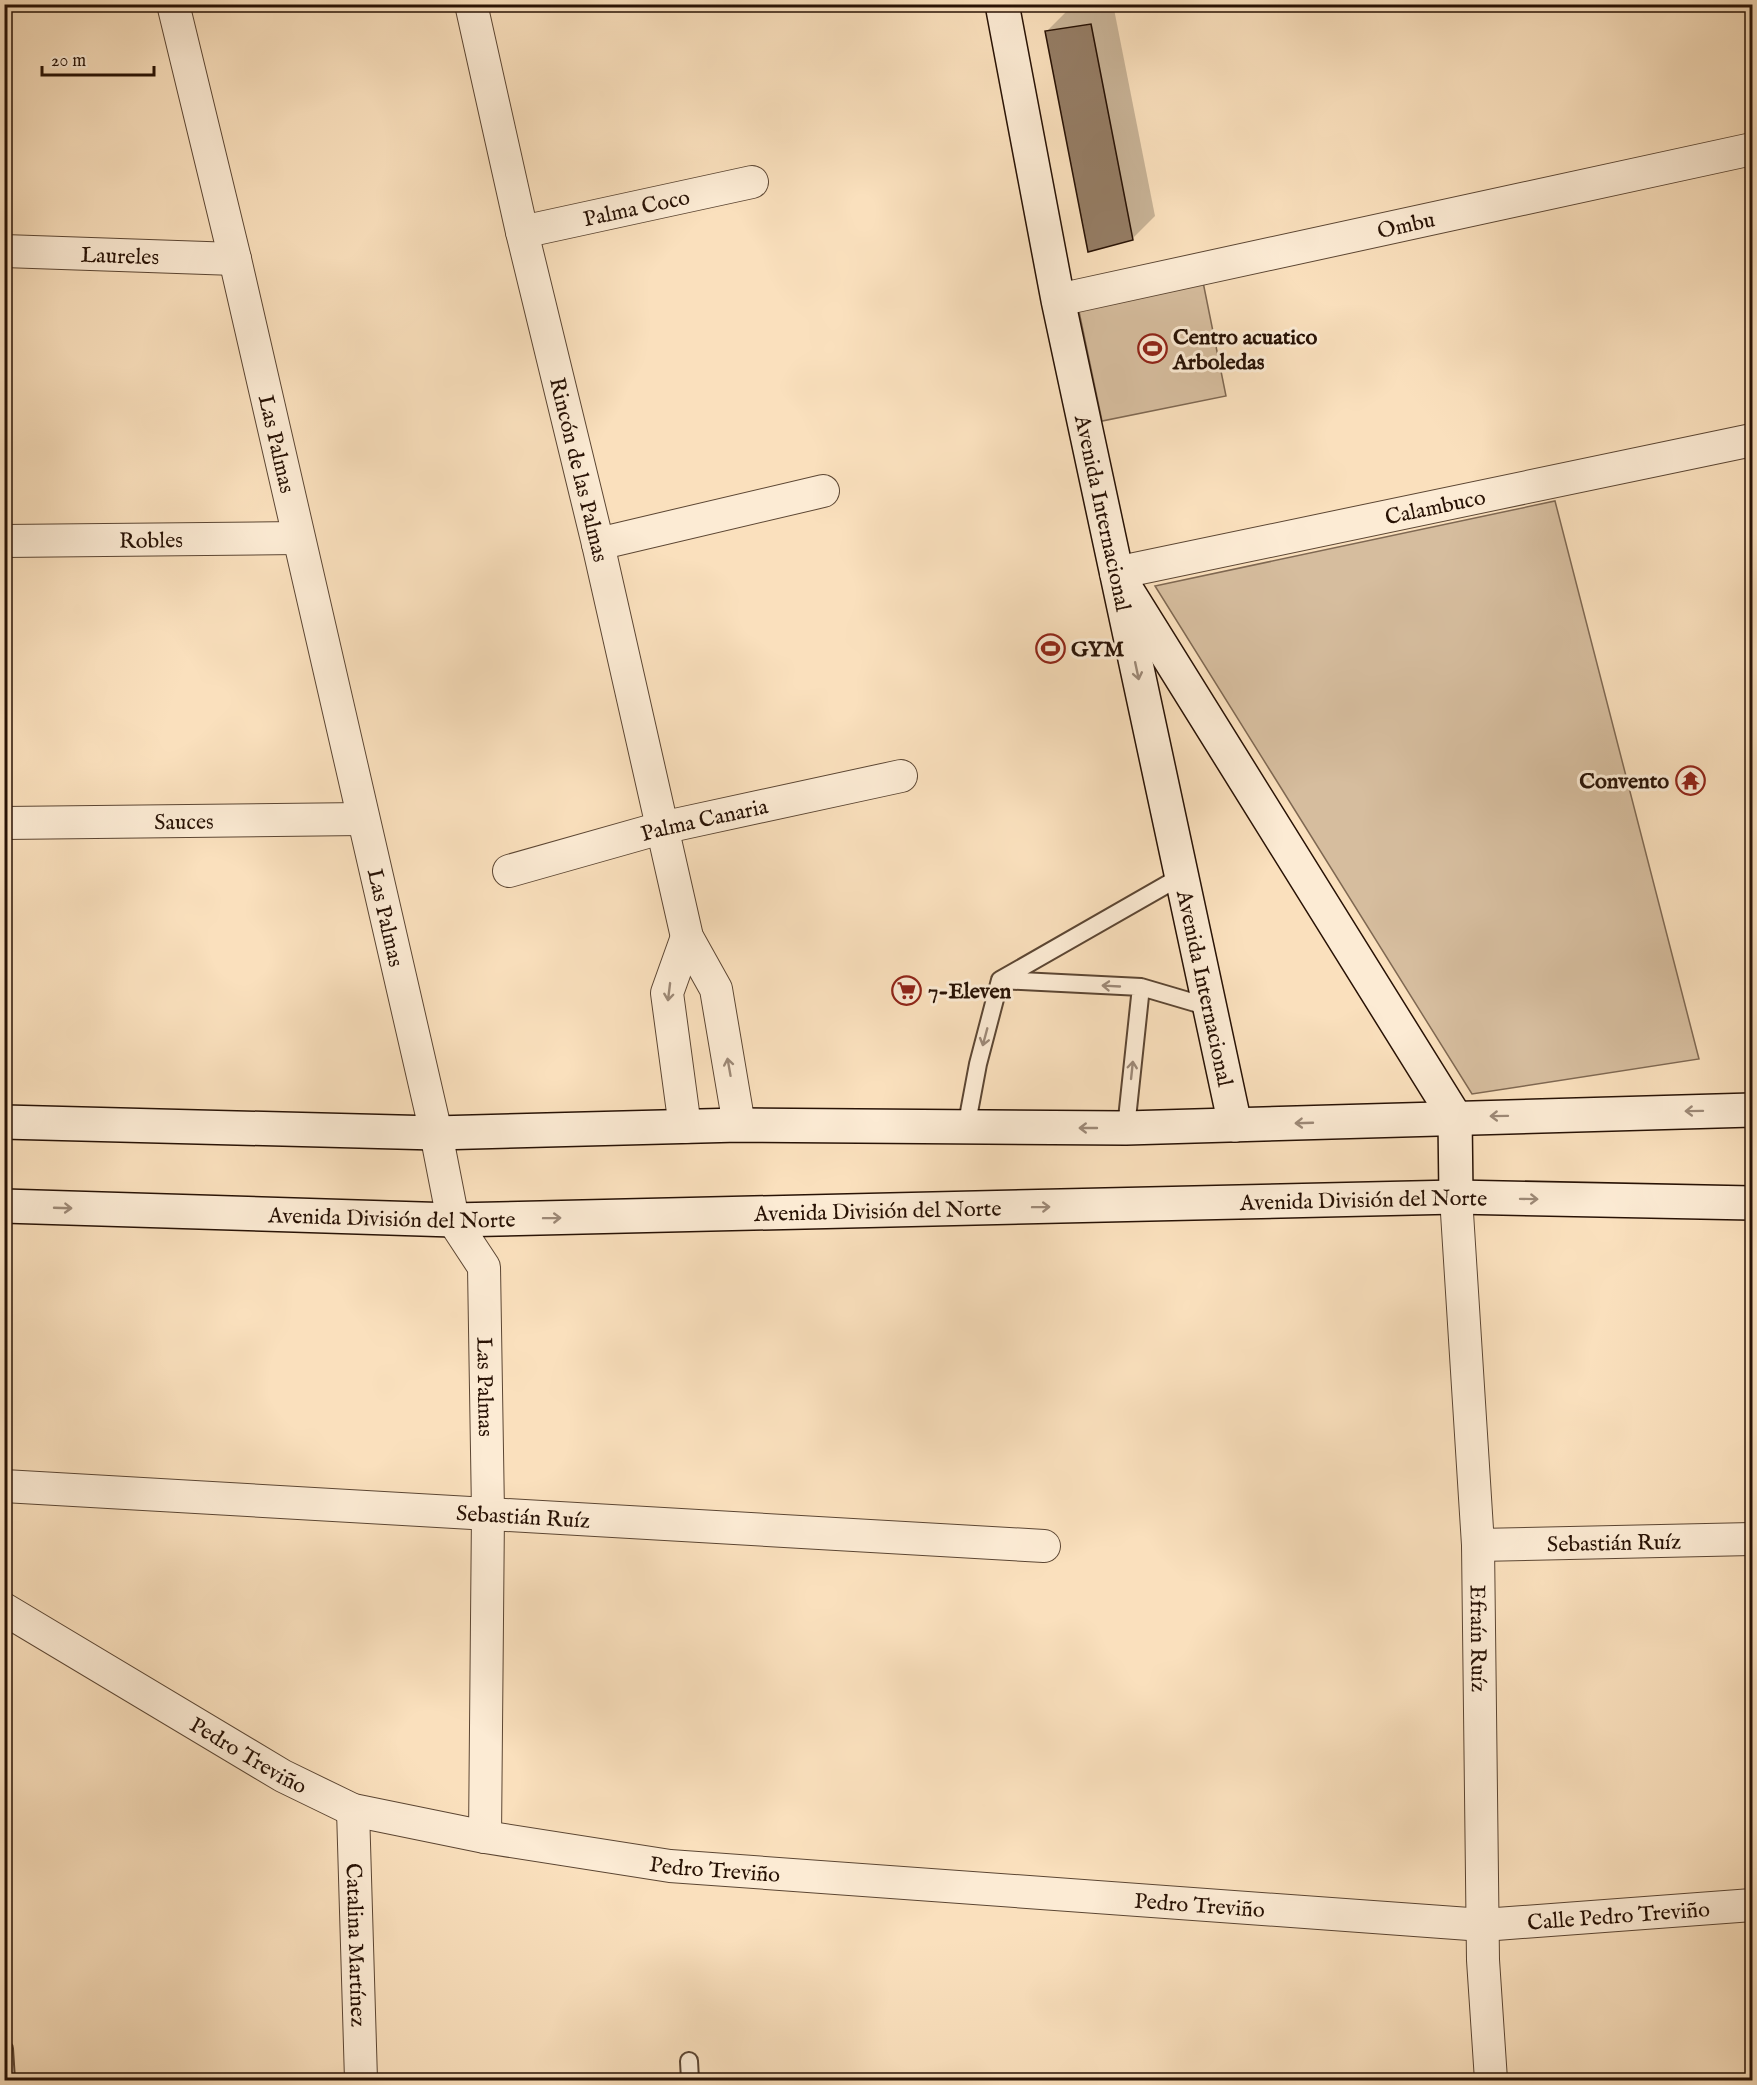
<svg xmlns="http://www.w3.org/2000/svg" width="1757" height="2085" font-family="'IM FELL English',serif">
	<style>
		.green { fill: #d6bd9e; stroke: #7f6852; stroke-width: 1.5 }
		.shadow { fill: #0003 }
		.building { fill: #957d65; stroke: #281205; stroke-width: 1.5 }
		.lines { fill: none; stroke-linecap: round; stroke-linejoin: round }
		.lane-casing { stroke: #5c4633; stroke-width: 20 }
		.street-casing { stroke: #5c4633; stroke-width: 34 }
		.secondary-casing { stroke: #281205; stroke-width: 36 }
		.lane { stroke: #fcebd4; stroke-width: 16 }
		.street { stroke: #fcebd4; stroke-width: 32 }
		.secondary { stroke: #fcebd4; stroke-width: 33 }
		.oneway { stroke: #9d8977 }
		.labels { text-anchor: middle; stroke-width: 6; stroke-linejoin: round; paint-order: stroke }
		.street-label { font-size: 22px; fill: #281205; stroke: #fcebd4 }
		.poi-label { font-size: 22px; font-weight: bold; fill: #281205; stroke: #fcebd4; text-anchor: start }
	</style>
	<rect width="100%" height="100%" fill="#fae0bd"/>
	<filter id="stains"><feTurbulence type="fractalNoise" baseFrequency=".00333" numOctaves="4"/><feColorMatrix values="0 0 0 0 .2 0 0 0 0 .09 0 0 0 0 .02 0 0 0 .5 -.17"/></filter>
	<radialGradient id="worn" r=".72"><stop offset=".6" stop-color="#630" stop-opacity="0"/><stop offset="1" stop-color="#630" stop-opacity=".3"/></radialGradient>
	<!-- green -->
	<path class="green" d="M1202 277 1226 396 1102 421 1077 302Z
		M1555 501 1699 1059 1472 1094 1155 586Z"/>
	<!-- shadow -->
	<path class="shadow" d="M1102 4H1113L1155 216 1133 238 1089 250 1047 31 1069 9Z"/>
	<!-- building -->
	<path class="building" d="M1091 24 1133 240 1088 252 1045 31Z"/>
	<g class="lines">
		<defs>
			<path id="lane" d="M1000 980 1141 987 1209 1007
				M966 1128 978 1064 1000 980 1180 877
				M1126 1128 1141 987
				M4 2049 6 2080
				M689 2061 690 2080"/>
			<g id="street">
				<path id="s1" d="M173 4 235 259 436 1133 453 1220 484 1267 488 1512 485 1837"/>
				<path id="s2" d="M471 4 522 232 598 544 687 937 716 989 739 1125"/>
				<path id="s3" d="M522 232 752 182"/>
				<path id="s4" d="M4 251 235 259"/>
				<path id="s5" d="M1058 300 1752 149"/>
				<path id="s6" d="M4 541 298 538"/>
				<path d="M598 544 823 491"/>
				<path id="s7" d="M1116 573 1752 440"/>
				<path id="s8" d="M4 823 362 819"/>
				<path id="s9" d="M509 871 661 828 901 776"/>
				<path d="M685 1127 667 993 687 937"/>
				<path id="s10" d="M1456 1197 1478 1545 1483 1960 1491 2080"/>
				<path id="s11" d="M4 1486 1044 1546"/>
				<path id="s12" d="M1478 1545 1752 1539"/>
				<path id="s13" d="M4 1609 283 1776 353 1810 485 1837 670 1866 1483 1925 1752 1905"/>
				<path id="s14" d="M353 1810 361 2080"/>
			</g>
			<g id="secondary">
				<path id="s15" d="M1002 4 1058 300 1235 1125"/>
				<path d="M1128 592 1455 1117 1456 1197"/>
				<path d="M4 1122 436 1133 739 1125 1126 1128 1752 1110"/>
				<path id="s16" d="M4 1206 453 1220 1456 1197 1752 1203"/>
			</g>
		</defs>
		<!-- lane casing -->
		<use href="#lane" class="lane-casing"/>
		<!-- street casing -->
		<use href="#street" class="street-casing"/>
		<!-- secondary casing -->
		<use href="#secondary" class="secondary-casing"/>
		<!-- lane -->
		<use href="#lane" class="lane"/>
		<!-- street -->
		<use href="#street" class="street"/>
		<!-- secondary -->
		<use href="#secondary" class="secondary"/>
	</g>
	<!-- one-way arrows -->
	<defs><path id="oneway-shaft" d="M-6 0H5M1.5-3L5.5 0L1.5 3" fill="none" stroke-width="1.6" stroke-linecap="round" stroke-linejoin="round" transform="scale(1.5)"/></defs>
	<g class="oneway">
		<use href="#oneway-shaft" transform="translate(1137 671) rotate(78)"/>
		<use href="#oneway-shaft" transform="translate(1111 986) rotate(-177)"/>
		<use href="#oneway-shaft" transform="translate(669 992) rotate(97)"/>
		<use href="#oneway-shaft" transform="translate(985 1037) rotate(105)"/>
		<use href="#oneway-shaft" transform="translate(729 1067) rotate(-100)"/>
		<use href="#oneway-shaft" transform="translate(1132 1070) rotate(-84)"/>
		<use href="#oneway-shaft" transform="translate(1694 1111) rotate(179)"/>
		<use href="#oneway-shaft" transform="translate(1499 1116) rotate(179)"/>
		<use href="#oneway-shaft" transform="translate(1304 1123) rotate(178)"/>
		<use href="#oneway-shaft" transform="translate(1088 1128) rotate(180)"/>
		<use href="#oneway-shaft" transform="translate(1529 1199) rotate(1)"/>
		<use href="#oneway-shaft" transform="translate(1041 1207) rotate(-1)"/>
		<use href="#oneway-shaft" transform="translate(63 1208) rotate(2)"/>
		<use href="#oneway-shaft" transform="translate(552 1218) rotate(-1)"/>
	</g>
	<!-- icons -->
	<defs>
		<symbol id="stadium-ring" viewBox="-11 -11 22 22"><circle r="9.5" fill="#fcebd4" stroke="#8f2418" stroke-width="1.5"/><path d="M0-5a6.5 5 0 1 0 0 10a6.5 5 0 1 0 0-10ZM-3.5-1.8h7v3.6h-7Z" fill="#8f2418"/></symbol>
		<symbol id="temple-ring" viewBox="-11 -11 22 22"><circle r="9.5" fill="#fcebd4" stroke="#8f2418" stroke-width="1.5"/><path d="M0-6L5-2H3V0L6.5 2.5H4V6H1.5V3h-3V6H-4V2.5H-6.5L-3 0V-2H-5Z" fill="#8f2418"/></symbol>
		<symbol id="supermarket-ring" viewBox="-11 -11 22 22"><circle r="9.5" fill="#fcebd4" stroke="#8f2418" stroke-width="1.5"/><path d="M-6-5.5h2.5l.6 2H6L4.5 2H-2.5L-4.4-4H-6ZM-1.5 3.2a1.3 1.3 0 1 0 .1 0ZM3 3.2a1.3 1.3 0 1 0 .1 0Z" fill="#8f2418"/></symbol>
	</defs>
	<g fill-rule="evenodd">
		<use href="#stadium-ring" x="1136" y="332" width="33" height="33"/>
		<use href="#stadium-ring" x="1034" y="632" width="33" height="33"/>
		<use href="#temple-ring" x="1674" y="764" width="33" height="33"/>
		<use href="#supermarket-ring" x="890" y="974" width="33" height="33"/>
	</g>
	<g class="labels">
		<!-- street labels -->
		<g class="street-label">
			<text dy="8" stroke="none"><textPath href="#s3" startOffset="117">Palma Coco</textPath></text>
			<text dy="8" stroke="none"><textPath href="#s5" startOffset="356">Ombu</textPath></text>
			<text dy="8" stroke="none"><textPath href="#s4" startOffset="116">Laureles</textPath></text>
			<text dy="8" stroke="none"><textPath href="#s1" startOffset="452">Las Palmas</textPath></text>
			<text dy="8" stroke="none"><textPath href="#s2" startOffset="478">Rincón de las Palmas</textPath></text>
			<text dy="8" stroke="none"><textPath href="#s7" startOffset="326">Calambuco</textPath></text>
			<text dy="8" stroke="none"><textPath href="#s15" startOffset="519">Avenida Internacional</textPath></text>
			<text dy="8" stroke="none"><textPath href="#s6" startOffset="147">Robles</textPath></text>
			<text dy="8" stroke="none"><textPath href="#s9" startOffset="202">Palma Canaria</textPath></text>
			<text dy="8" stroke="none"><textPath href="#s8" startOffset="180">Sauces</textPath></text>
			<text dy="8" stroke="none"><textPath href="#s1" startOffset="938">Las Palmas</textPath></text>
			<text dy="8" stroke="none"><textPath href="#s15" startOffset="1005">Avenida Internacional</textPath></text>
			<text dy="8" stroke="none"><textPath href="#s16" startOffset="1360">Avenida División del Norte</textPath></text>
			<text dy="8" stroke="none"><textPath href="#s16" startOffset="874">Avenida División del Norte</textPath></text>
			<text dy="8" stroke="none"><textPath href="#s16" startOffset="388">Avenida División del Norte</textPath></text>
			<text dy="8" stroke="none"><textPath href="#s1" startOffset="1424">Las Palmas</textPath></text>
			<text dy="8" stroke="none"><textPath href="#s11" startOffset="520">Sebastián Ruíz</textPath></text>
			<text dy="8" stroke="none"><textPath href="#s12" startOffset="136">Sebastián Ruíz</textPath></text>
			<text dy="8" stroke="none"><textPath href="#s10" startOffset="442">Efraín Ruíz</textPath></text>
			<text dy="8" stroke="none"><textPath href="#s13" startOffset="285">Pedro Treviño</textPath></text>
			<text dy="8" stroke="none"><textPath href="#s13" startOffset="770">Pedro Treviño</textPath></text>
			<text dy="8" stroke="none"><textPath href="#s13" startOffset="1256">Pedro Treviño</textPath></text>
			<text dy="8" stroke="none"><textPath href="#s13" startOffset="1676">Calle Pedro Treviño</textPath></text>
			<text dy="8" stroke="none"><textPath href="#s14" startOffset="135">Catalina Martínez</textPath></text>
		</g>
		<!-- poi labels -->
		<g class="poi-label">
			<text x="1173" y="344">Centro acuatico<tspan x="1173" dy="25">Arboledas</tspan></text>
			<text x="1071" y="656">GYM</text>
			<text x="1669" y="788" text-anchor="end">Convento</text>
			<text x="928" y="998">7-Eleven</text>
		</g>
	</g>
	<!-- margin -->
	<rect width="1757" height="2085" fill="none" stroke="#fae0bd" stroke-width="24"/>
	<rect x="6" y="6" width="1745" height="2073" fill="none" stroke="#281205" stroke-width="3"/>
	<rect x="12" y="12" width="1733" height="2061" fill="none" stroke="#281205" stroke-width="1.5"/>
	<!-- scale -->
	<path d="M42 66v9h112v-9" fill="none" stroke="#281205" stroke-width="3"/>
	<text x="51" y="66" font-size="18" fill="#281205" stroke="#fcebd4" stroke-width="4.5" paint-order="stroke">20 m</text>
	<rect width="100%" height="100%" filter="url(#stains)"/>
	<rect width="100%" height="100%" fill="url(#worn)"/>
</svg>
